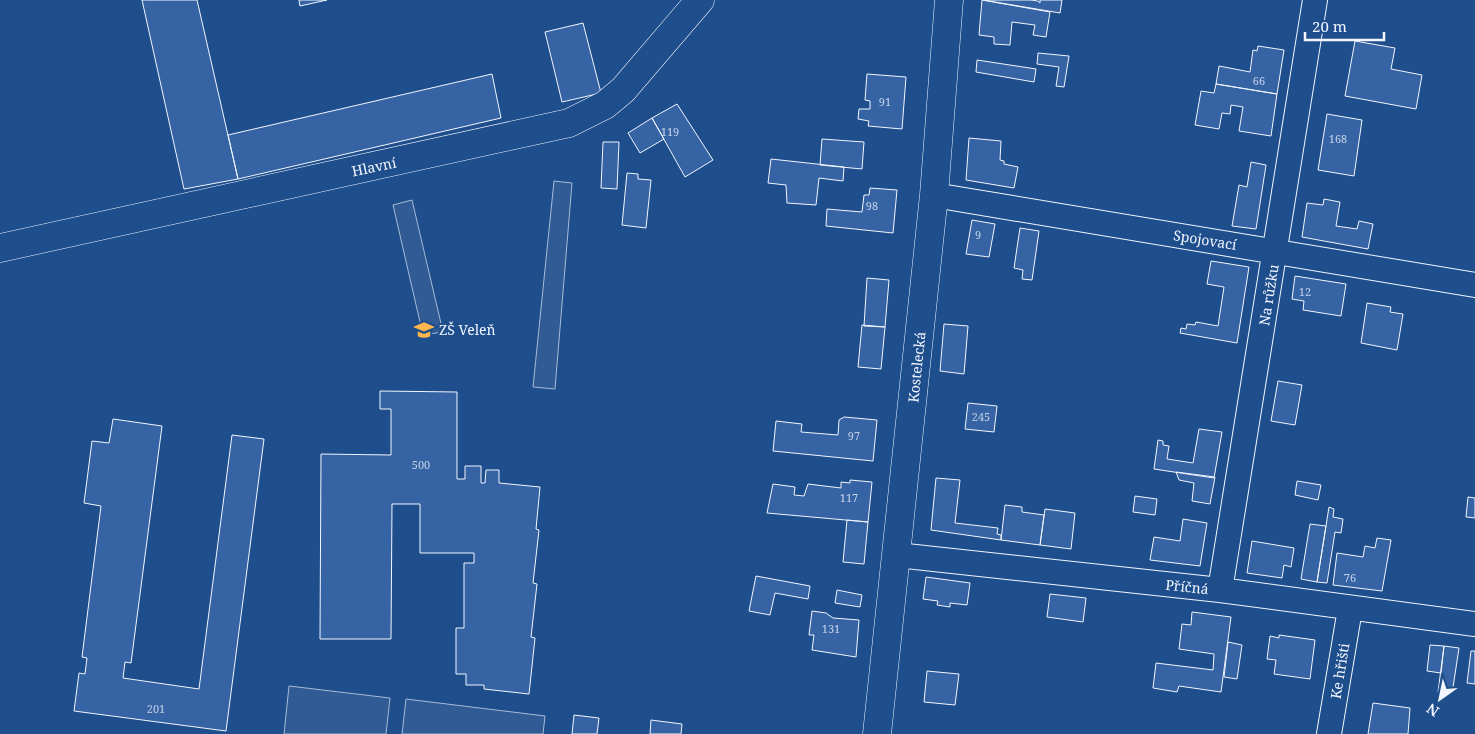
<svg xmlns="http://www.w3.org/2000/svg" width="1475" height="734" font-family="'Noto Serif',serif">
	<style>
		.built { fill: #305b95; stroke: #a8bbd7 }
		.building { fill: #3563a3; stroke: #f2f6ff }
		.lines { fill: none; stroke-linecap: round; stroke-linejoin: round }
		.minor-casing { stroke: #f2f6ff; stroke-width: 26 }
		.tertiary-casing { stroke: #f2f6ff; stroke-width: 29 }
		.minor { stroke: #1f4e8c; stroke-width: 24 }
		.tertiary { stroke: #1f4e8c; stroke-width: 28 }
		.labels { text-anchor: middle; stroke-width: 4; stroke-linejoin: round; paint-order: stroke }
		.number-label { font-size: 11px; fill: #c3d1e8 }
		.street-label { font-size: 14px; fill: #f2f6ff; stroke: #1f4e8c }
		.poi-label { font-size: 14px; fill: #f2f6ff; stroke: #1f4e8c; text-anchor: start }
	</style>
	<rect width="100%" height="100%" fill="#1f4e8c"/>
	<!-- built -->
	<path class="built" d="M554 181 572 183 555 389 533 387Z
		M412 200 443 332 423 335 393 205Z
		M289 686 390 698 386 734H284Z
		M406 699 545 716 543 734H402Z"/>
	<!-- building -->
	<path class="building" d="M142 0H197L238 179 184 189Z
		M299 0H327L300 6Z
		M982 0 1050 12 1046 37 1033 35 1035 25 1012 22 1010 45 994 44V37L979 35Z
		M983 0H1031L1038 1 1040 3V0H1062L1060 13Z
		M583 23 601 93 562 102 545 32Z
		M1355 41 1395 48 1391 69 1422 75 1416 109 1345 96Z
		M1258 46 1284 50 1277 94 1216 84 1219 66 1250 72 1253 50 1257 51Z
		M1038 53 1069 56 1064 87 1056 86 1059 67 1037 64Z
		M977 60 1036 69 1034 82 976 72Z
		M492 74 501 118 238 179 228 135Z
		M867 74 906 77 902 129 868 126 869 121 858 119 859 109H870V101L865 100Z
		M1216 84 1277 94 1271 136 1239 131 1243 107 1231 105 1230 114 1222 113 1219 129 1195 125 1201 91 1214 93Z
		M677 104 713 160 685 177 652 118Z
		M1327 114 1362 120 1354 176 1318 170Z
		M652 118 664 139 640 153 628 133Z
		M969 138 1001 141 1000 160 1004 161V164L1018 167 1014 188 966 180Z
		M822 139 864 142 862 169 820 165Z
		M603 142H619L617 189 601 188Z
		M771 159 844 167 843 181 819 178 816 205 787 203 786 185 768 183Z
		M1251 162 1266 165 1256 229 1232 226 1239 185 1247 187Z
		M627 173 638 174V179L651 180 646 228 622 225Z
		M870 188 897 190 893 233 826 226 827 209 862 212 864 195H869Z
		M1324 199 1340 202 1336 226 1357 229 1359 221 1373 224 1368 249 1302 237 1307 203 1323 205Z
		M972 220 995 224 989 257 966 254Z
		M1020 228 1039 231 1032 280 1022 279 1023 270 1014 268Z
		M1211 261 1249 267 1237 343 1180 333 1181 328 1186 329 1187 324 1195 325 1196 322 1218 326 1224 287 1207 284Z
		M1295 276 1346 284 1341 316 1303 310 1304 301 1292 299Z
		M867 278 889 280 885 327 864 326Z
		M1367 303 1391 307 1390 312 1403 314 1397 350 1361 343Z
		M944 324 968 326 964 374 940 371Z
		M862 325 885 327 881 369 858 367Z
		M1278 381 1302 385 1295 425 1271 421Z
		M380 391 457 392V479H465V466H481V483H485L486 470H499V483L540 487 536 529 539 530 533 583 537 584 531 637 535 638 529 694 484 689V685H466V674H456V628H464V563H474V553H420V504H392L391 639H320L321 454 391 455V409H380Z
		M968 403 997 406 994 432 965 429Z
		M844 417 877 420 873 461 773 451 776 421 802 424 801 432 838 435 839 420Z
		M113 419 162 426 131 663 125 662 123 678 199 689 232 435 264 439 226 731 74 711 79 673 85 674 87 658 82 657 101 506 84 503 92 441 109 443Z
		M1199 429 1222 432 1214 478 1154 469 1158 440 1163 441V445L1169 446 1167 459 1193 463Z
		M1176 472 1215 477 1210 504 1192 501 1194 483 1179 480Z
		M936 478 960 480 955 523 998 528 997 534 1001 535V540L931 530Z
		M850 480 872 482 868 522 767 513 773 484 795 487 794 495 804 496 808 484 841 488V482L850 483Z
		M1297 481 1321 485 1318 500 1295 495Z
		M1135 496 1157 499 1155 515 1133 512Z
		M1468 497 1475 498V518L1466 517Z
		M1005 505 1022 507V512L1044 515 1040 545 1001 540Z
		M1329 507 1334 509 1333 517 1343 519 1341 533 1335 532 1327 583 1317 582Z
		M1045 509 1075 513 1071 549 1040 545Z
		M1183 519 1207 523 1200 566 1150 560 1154 537 1180 541Z
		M847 520 868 522 864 564 843 562Z
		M1310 524 1326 526 1317 582 1301 579Z
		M1377 538 1391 540 1382 591 1333 585 1337 553 1363 557 1365 546 1375 548Z
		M1252 541 1294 548 1291 567 1284 565 1282 578 1247 573Z
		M756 576 810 586 808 599 775 593 770 615 749 611Z
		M926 577 970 583 967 605 950 603V607L937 605 938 601 923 599Z
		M837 590 862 595 860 607 835 603Z
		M1050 594 1086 598 1083 622 1047 617Z
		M812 611 826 613 833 618 859 620 856 657 812 650 814 635H809Z
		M1192 612 1231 617 1221 692 1179 686 1177 692 1153 688 1156 663 1213 670 1214 654 1179 649 1182 624 1191 625Z
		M1279 635 1315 640 1310 679 1274 674 1276 660 1267 659 1270 636 1279 638Z
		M1228 642 1242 645 1237 679 1224 677Z
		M1430 645 1444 646 1441 673 1427 671Z
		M1444 646 1459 648 1452 694 1438 692Z
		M1471 651H1475V684L1467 683Z
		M927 671 959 674 955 705 924 702Z
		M1373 703 1410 708 1408 734H1368Z
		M574 715 599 718 597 734H572Z
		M651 720 682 724 681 734H650Z"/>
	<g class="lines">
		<defs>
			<path id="minor" d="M934 195 1475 285
				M897 555 1220 590 1475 624
				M1220 590 1315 0
				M1329 734 1350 609"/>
			<path id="tertiary" d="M0 248 569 123 605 105 623 90 700 0
				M877 734 934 195 949 0"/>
		</defs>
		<!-- minor casing -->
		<use href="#minor" class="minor-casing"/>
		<!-- tertiary casing -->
		<use href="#tertiary" class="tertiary-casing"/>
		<!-- minor -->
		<use href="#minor" class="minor"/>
		<!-- tertiary -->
		<use href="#tertiary" class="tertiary"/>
	</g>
	<!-- icons -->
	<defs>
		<symbol id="school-bare" viewBox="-9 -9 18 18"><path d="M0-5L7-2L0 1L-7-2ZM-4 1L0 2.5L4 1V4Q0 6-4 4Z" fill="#ffb74d" stroke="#1f4e8c" stroke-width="2.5" paint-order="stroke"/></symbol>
	</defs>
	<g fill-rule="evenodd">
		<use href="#school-bare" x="410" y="316" width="28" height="28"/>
	</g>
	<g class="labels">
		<!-- number labels -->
		<g class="number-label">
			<text x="1259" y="85">66</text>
			<text x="885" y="106">91</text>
			<text x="670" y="136">119</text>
			<text x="1338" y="143">168</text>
			<text x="872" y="210">98</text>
			<text x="978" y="239">9</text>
			<text x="1305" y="296">12</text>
			<text x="981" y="421">245</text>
			<text x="854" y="440">97</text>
			<text x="421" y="469">500</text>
			<text x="849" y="502">117</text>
			<text x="1350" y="582">76</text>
			<text x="831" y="633">131</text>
			<text x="156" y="713">201</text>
		</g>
		<!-- street labels -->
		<g class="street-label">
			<text transform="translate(374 167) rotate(-12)" y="5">Hlavní</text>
			<text transform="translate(1205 240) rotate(9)" y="5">Spojovací</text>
			<text transform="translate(1269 295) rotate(-81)" y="5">Na růžku</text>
			<text transform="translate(917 367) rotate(-84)" y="5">Kostelecká</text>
			<text transform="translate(1187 587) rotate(6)" y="5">Příčná</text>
			<text transform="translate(1340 671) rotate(-81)" y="5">Ke hřišti</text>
		</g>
		<!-- poi labels -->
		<g class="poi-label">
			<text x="439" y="335">ZŠ Veleň</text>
		</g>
	</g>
	<!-- north arrow -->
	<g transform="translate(1440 699) rotate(213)" stroke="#1f4e8c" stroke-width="4" paint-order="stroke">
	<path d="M0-4L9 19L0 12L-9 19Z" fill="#f2f6ff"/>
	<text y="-8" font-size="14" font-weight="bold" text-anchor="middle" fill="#f2f6ff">N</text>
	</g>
	<!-- scale -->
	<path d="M1305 32v8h79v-8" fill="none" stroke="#f2f6ff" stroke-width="2.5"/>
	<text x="1312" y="32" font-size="15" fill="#f2f6ff" stroke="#1f4e8c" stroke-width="4" paint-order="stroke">20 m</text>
</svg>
